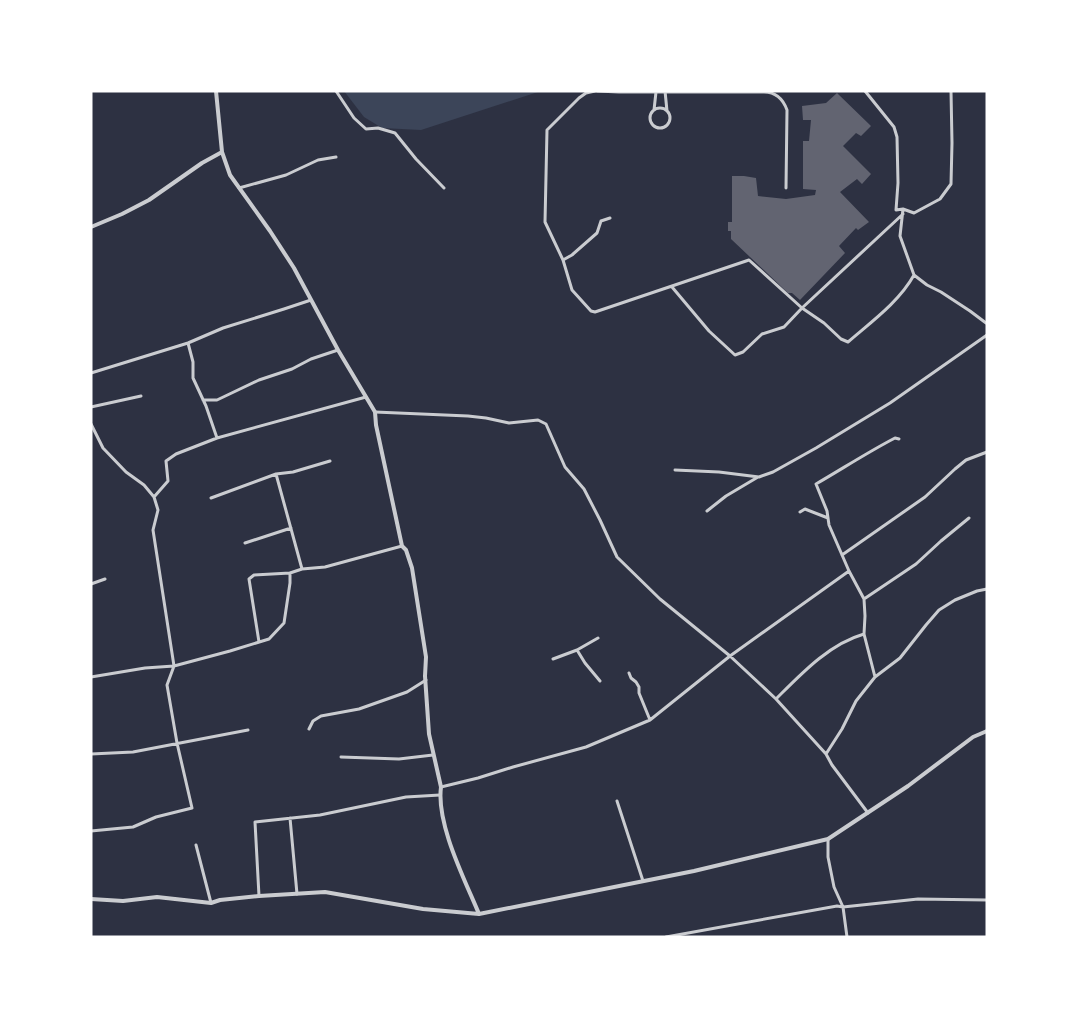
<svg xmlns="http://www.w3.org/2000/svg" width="1078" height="1028" font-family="'Space Grotesk',sans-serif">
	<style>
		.green { fill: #3c4559 }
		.building { fill: #626471 }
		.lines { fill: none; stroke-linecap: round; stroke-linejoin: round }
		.minor { stroke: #caccd0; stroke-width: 3 }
		.tertiary { stroke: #caccd0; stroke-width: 4 }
	</style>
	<rect width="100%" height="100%" fill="#2d3142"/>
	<!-- green -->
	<path class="green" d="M344 91H541L421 130 382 128 364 117Z"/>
	<!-- building -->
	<path class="building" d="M837 93 871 126 861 136 856 133 843 146 871 174 862 184 857 179 840 192 869 222 858 230 856 228 839 246 845 253 800 300 792 293H788L731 239V231H728V222H732V176H744L756 178 758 196 786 199 815 195 816 190 803 189V141H809L811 120H803L802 106 826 103Z"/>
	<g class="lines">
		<!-- minor -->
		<path class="minor" d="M336 91 354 118 366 129 378 128 395 133 416 159 444 188
			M595 91 586 93 579 98 547 130 545 222 563 260 572 290 591 311 595 312 749 260 802 308 824 323 841 339 848 342C871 322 899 302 914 275
			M597 91 619 92H764C776 92 783 99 787 110L786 188
			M665 91 667 111
			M865 91 894 127 897 137 898 183 896 210 903 209 900 236 914 275 927 285 941 292 970 311 986 323
			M650 118a10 10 0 1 1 20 0a10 10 0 1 1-20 0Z
			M654 110 656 92
			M239 188 286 175 318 160 336 157
			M903 209 914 213 940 199 951 184 952 143 951 91
			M563 260 572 255 597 233 601 221 610 218
			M672 287 709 331 735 355 743 352 762 334 784 327 802 308 903 214
			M188 343 193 362V378L206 406 217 438
			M91 373 188 343 223 328 284 309 311 300
			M203 400H217L259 380 292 369 311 359 338 350
			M91 407 141 396
			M375 412 468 416 486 418 509 423 538 420 546 424 565 467 584 489 600 520 617 557 660 599 730 656 776 699 826 754
			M91 424 103 448 126 472 144 485 154 497 158 510 153 530 174 666 167 685 177 743 192 808 156 817 133 827 91 831
			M675 470 719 472 759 477 773 472 816 448 890 403 987 335
			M154 497 168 481 166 461 176 454 217 438 366 397
			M211 498 276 474 293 472 330 461
			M707 511 726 496 758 477
			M800 512 805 509 828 518
			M245 543 291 528
			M842 555 925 497 955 469 966 460 987 452
			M302 569 325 567 402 546
			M91 584 105 579
			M864 599 916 564 941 541 969 518
			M259 642 249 579 254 575 290 573
			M577 650 585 663 600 681
			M553 659 577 650 598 638
			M629 673 631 678 636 682 639 687V693L650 720
			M91 677 145 668 174 666 230 651 269 639 284 623 290 583V573L302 569 276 474
			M875 677 864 634 865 616 864 599 849 571 829 525 827 511 816 484C842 469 868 452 895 438L899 439
			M776 699C801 674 829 644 864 634
			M309 729 313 721 321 716 359 709 407 692 426 680
			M91 754 133 752 248 730
			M341 757 399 759 433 755
			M441 787 478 778 513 767 586 747 650 720 730 656 849 571
			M617 801 643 881
			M868 813 832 765 826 754 842 729 856 701 875 677 900 658 926 625 939 610 955 600 977 591 987 589
			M290 818 297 894
			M828 839V857L834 887 843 907 847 937
			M196 845 211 903
			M259 896 255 822 320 815 406 797 440 795
			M666 937 837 906 843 907 918 899 987 900"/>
		<!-- tertiary -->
		<path class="tertiary" d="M216 91 222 152 230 175 270 231 294 268 338 350 375 412 376 425 402 546 406 550 412 568 426 657 425 676 429 734 441 787C436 824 465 880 479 914
			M91 227 122 214 149 200 202 163 222 152
			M91 899 123 901 157 897 211 903 220 900 259 896 325 892 423 909 479 914 694 871 828 839 908 786 973 737 987 731"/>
	</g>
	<!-- border -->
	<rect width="1078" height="1028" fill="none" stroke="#ffffff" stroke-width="185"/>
</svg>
